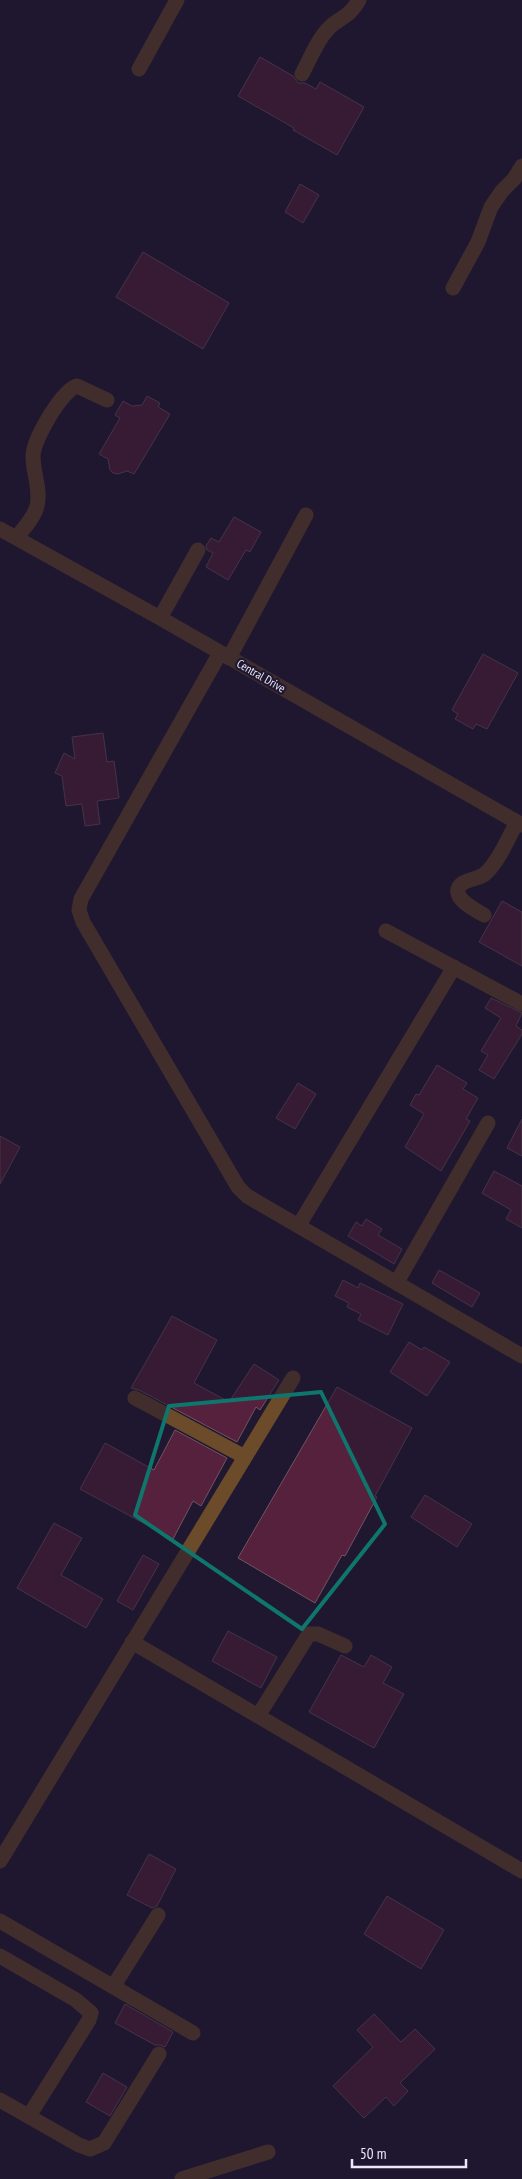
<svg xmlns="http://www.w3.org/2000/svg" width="522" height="2179" font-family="'PT Sans Narrow',sans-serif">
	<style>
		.building { fill: #55213c; stroke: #725462 }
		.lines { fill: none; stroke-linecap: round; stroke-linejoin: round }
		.minor { stroke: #6b4b29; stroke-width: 15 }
		.marked { fill: none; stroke: #0f766e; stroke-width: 4; stroke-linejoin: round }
		.labels { text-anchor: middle; stroke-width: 4.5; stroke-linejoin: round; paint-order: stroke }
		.street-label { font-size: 12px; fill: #ece8f9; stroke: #1f1830 }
	</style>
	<rect width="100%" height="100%" fill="#1f1830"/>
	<!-- building -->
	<path class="building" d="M260 57 293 76 298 83H305L316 89 320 82 364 107 337 155 293 130 294 128 238 96Z
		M300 184 319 195 303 223 285 212Z
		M143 252 229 303 203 349 116 297Z
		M147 396 160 403 158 407 170 414 134 474 127 471 118 474 113 473 110 470 108 459 99 454 120 418 115 415 123 401 132 406 142 405Z
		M234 517 261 532 250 552 246 550 228 580 206 567 213 553 207 550 206 546 211 538 219 542Z
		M483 654 518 673 487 729 476 724 473 729 455 719 458 714 452 710Z
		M103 733 107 762 114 761 119 798 97 801 100 824 85 826 82 804 66 806 62 776 55 773 64 753 75 759 72 737Z
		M502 901 522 912V966L479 942Z
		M491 998 522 1013 516 1026 522 1030V1034L494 1079 479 1070 488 1055 481 1051 501 1018 485 1008Z
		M437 1065 467 1083 463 1089 478 1098 466 1119 470 1121 441 1171 405 1147 424 1114 410 1105 416 1094 419 1095Z
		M298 1083 316 1094 295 1129 276 1118Z
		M522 1119V1156L507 1148Z
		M0 1136 20 1147 0 1184Z
		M494 1171 522 1186V1228L506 1219 511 1210 482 1193Z
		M366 1219 382 1229 378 1235 402 1249 394 1264 348 1236 356 1222 362 1226Z
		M439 1270 480 1293 472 1307 432 1283Z
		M343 1280 358 1288 360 1283 403 1304 388 1335 358 1320 361 1314 347 1307 349 1303 335 1296Z
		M172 1316 217 1340 194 1383 229 1402 254 1364 279 1380 260 1410 256 1407 237 1442 139 1390 131 1388Z
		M409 1342 422 1350 424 1347 450 1362 427 1396 390 1372Z
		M337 1387 412 1428 375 1496 377 1497 345 1556 342 1555 315 1603 238 1558Z
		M175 1430 227 1458 201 1506 193 1501 173 1539 80 1489 105 1443 154 1470Z
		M425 1495 472 1524 457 1547 411 1517Z
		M54 1523 82 1538 61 1575 103 1599 86 1628 17 1588Z
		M143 1555 159 1564 133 1610 117 1601Z
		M228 1631 277 1657 261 1688 212 1661Z
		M341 1655 364 1667 371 1655 392 1667 383 1683 404 1694 374 1748 309 1712Z
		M149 1854 176 1869 157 1906 152 1908 127 1895Z
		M387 1896 444 1930 421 1969 364 1934Z
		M125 2004 173 2032 165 2047 160 2045H155L115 2023Z
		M374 2014 401 2042 415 2029 435 2049 400 2083 408 2091 394 2106 386 2097 364 2118 333 2086 373 2047 357 2030Z
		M103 2073 127 2087 110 2116 86 2102Z"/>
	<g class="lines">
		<!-- minor -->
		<path class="minor" d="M139 69 177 0
			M302 74C310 59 318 38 331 26 343 16 350 16 359 0
			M453 288 478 242 491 207 502 191 514 179 522 166
			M0 529 160 618 522 825
			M16 538C24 528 34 518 37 506 41 489 33 474 33 456 33 440 62 390 77 386L107 400
			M160 618 198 550
			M220 653 81 899 79 910 83 922 238 1187 247 1196 522 1356
			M229 658 306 515
			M484 915C475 910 446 895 463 883 471 878 481 879 487 872 500 859 508 838 517 822
			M386 931 522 1004
			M299 1225 454 967
			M397 1282 488 1123
			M135 1398 245 1457
			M132 1642 522 1871
			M258 1716 309 1634H318L345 1646
			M0 1861 293 1378
			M0 1921 193 2033
			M0 1956 76 2000 91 2013 89 2020 29 2116
			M113 1987 158 1915
			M0 2100 79 2145 90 2149 104 2143 159 2054
			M182 2179 268 2152"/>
	</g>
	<!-- marked area -->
	<path d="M0 0H522V2179H0ZM321 1392 385 1524 302 1629 135 1515 169 1406Z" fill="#1f1830" fill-opacity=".55" fill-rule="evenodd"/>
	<path class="marked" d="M321 1392 385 1524 302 1629 135 1515 169 1406Z"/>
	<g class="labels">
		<!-- street labels -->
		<g class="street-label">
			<text transform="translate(261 676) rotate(30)" y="4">Central Drive</text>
		</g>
	</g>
	<!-- scale -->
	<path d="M352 2159v8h114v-8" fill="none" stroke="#ece8f9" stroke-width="2.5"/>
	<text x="360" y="2159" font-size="15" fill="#ece8f9" stroke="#1f1830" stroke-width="4" paint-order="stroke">50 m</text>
</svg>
